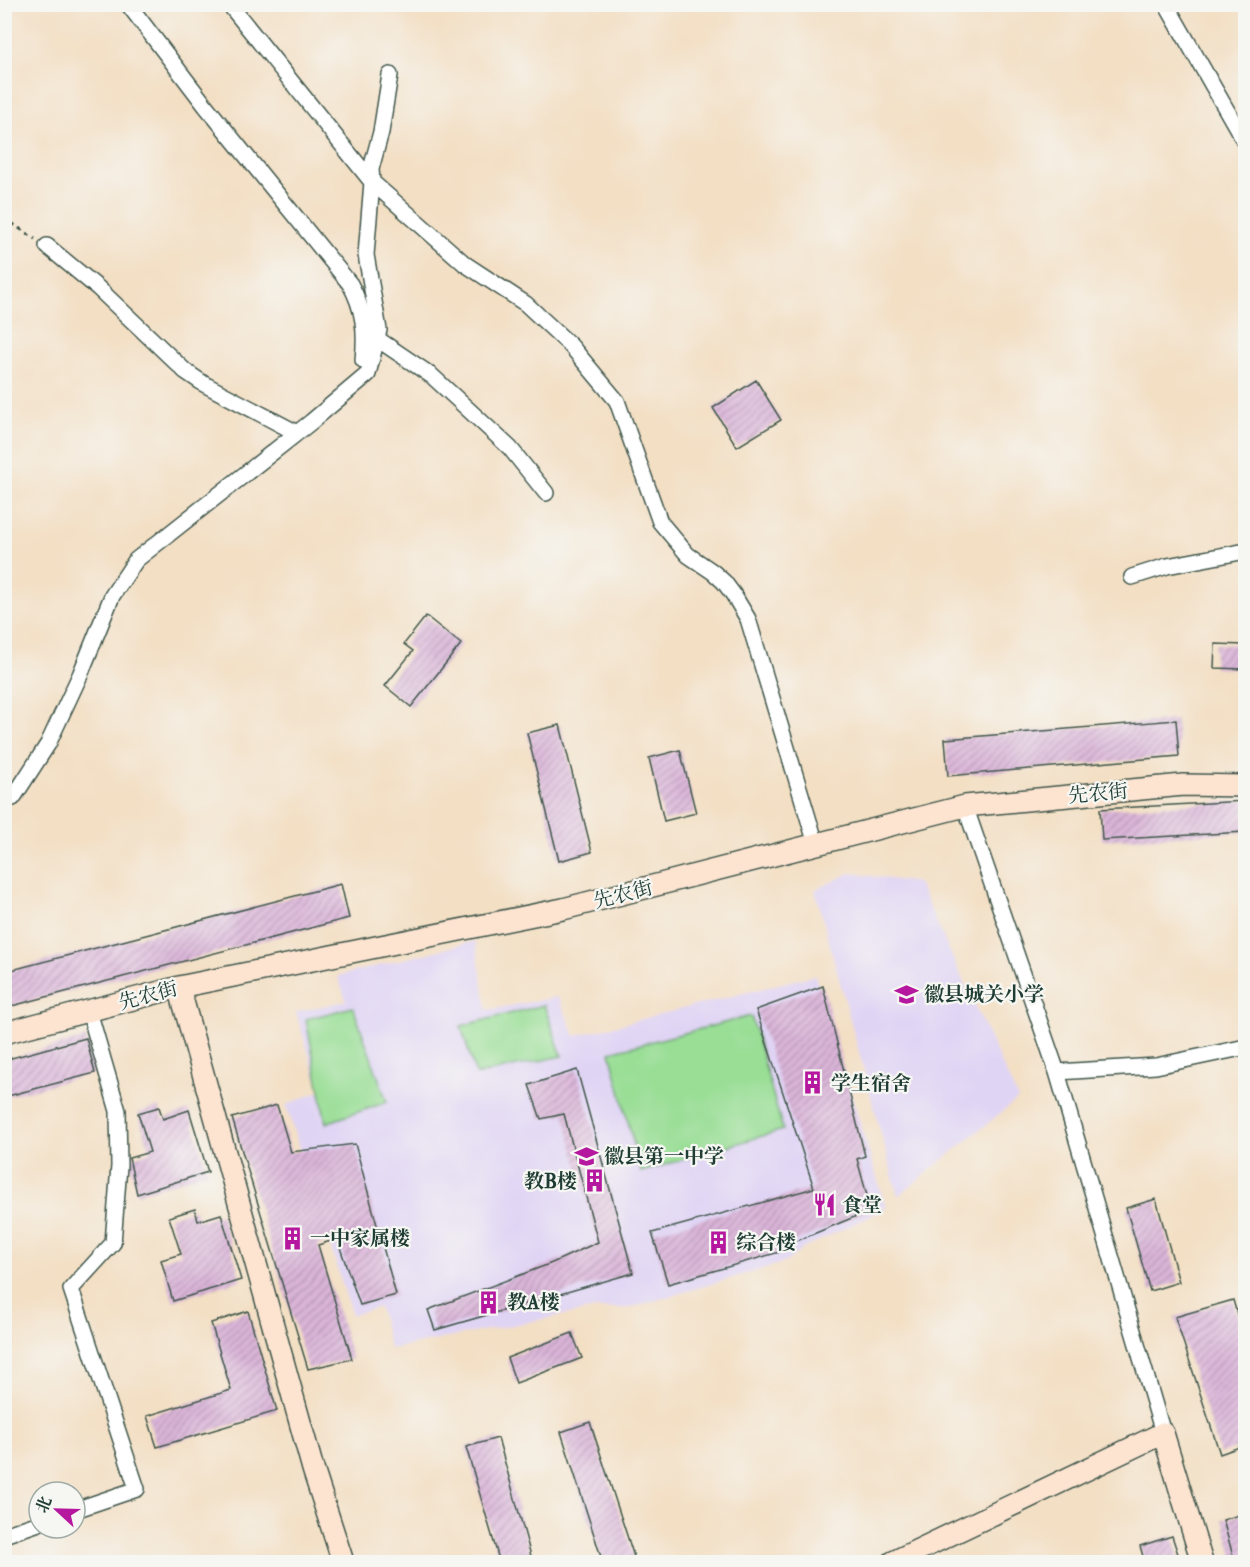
<svg xmlns="http://www.w3.org/2000/svg" width="1250" height="1567" font-family="'IM FELL Double Pica','Noto Serif SC',serif">
	<style>
		.built { fill: #e0d4f4 }
		.green { fill: #9ade96; stroke: #5c8e65; stroke-width: 1.5 }
		.building { fill: url(#building-hatch) }
		.lines { fill: none; stroke-linecap: round; stroke-linejoin: round }
		.street-casing { stroke: #3f554a; stroke-width: 18 }
		.secondary-casing { stroke: #3f554a; stroke-width: 24 }
		.path { stroke: #3f554a; stroke-width: 3; stroke-dasharray: 4.5 4.5; stroke-linecap: butt }
		.street { stroke: #fff; stroke-width: 15 }
		.secondary { stroke: #fde4d1; stroke-width: 21 }
		.labels { text-anchor: middle; stroke-width: 4.5; stroke-linejoin: round; paint-order: stroke }
		.street-label { font-size: 20px; fill: #1f3d34; stroke: #f6f6f2 }
		.poi-label { font-size: 20px; font-weight: bold; fill: #1f3d34; stroke: #f6f6f2; text-anchor: start }
	</style>
	<defs>
		<pattern id="building-hatch" width="6" height="6" patternUnits="userSpaceOnUse" patternTransform="scale(1.5)"><rect width="6" height="6" fill="#dbb5d9"/><path d="M-1 1l2-2M0 6l6-6M5 7l2-2" fill="none" stroke="#b194b1"/></pattern>
	</defs>
	<rect width="100%" height="100%" fill="#f6f6f2"/>
	<filter id="ink" filterUnits="userSpaceOnUse"><feTurbulence type="fractalNoise" baseFrequency=".0167" numOctaves="2"/><feDisplacementMap in="SourceGraphic" scale="12" xChannelSelector="R" yChannelSelector="G"/><feConvolveMatrix kernelMatrix="1 2 1 2 8 2 1 2 1" color-interpolation-filters="sRGB"/></filter>
	<filter id="wash" filterUnits="userSpaceOnUse"><feTurbulence type="fractalNoise" baseFrequency=".008" numOctaves="4" result="noise"/><feDisplacementMap in="SourceGraphic" scale="24" xChannelSelector="R" yChannelSelector="G"/><feGaussianBlur stdDeviation="1.35" result="paint"/><feColorMatrix in="noise" values="0 0 0 0 0 0 0 0 0 0 0 0 0 0 0 0 0 1.4 0 .05"/><feComposite in="paint" operator="in"/></filter>
	<g filter="url(#wash)">
		<rect width="100%" height="100%" fill="#f3dfc4"/>
		<!-- built -->
		<path class="built" d="M850 873 918 883 1018 1099 898 1196 815 890Z
			M475 941 487 1010 558 997 575 1036 815 975 886 1208 804 1248 786 1262 630 1308 595 1309 390 1349 379 1307 352 1315 286 1105 320 1091 296 1012 346 1001 338 976Z"/>
		<!-- green -->
		<path class="green" d="M544 1005 562 1056 476 1075 461 1026Z
			M353 1007 387 1102 326 1123 306 1019Z
			M751 1016 783 1130 641 1172 610 1052Z"/>
		<g id="blocks">
			<!-- building -->
			<path class="building" d="M756 380 781 420 737 447 713 408Z
				M426 616 461 644 411 707 385 686 413 651 404 644Z
				M1215 644 1245 645V669L1214 668Z
				M1176 720 1179 756 948 776 945 739Z
				M560 725 592 852 559 861 527 733Z
				M680 750 696 813 664 821 649 758Z
				M1245 801V832L1102 840 1100 809Z
				M341 884 349 918 4 1008V972Z
				M823 986 865 1156 857 1159 871 1210 782 1247 783 1251 668 1284 652 1233 814 1188 756 1010Z
				M86 1038 95 1073 4 1097V1060Z
				M577 1070 633 1273 435 1330 428 1310 552 1263 598 1242 564 1114 541 1119 529 1085Z
				M277 1105 291 1152 355 1144 396 1295 360 1305 337 1239 318 1245 352 1359 308 1369 232 1118Z
				M159 1107 163 1119 189 1110 208 1172 137 1194 129 1158 150 1152 138 1113Z
				M1156 1199 1179 1282 1150 1291 1126 1208Z
				M195 1209 198 1221 221 1214 241 1280 173 1301 161 1260 181 1254 169 1217Z
				M1233 1300 1245 1342V1445L1220 1454 1175 1317Z
				M248 1311 277 1411 157 1447 147 1416 231 1390 211 1323Z
				M572 1333 582 1358 516 1383 507 1358Z
				M590 1422 636 1563H603L561 1432Z
				M498 1438 533 1563H500L466 1447Z
				M1245 1513V1563H1235L1223 1520Z
				M1172 1536 1181 1563H1145L1140 1546Z"/>
		</g>
	</g>
	<g filter="url(#ink)">
		<use href="#blocks" fill-opacity="0" stroke="#3f554a" stroke-width="1.5"/>
		<g class="lines">
			<defs>
				<path id="street" d="M128 4 205 105 350 284C364 309 366 332 363 360
					M229 4 372 182 465 264 526 304 571 346 617 401 660 522 688 555 713 572 724 582 733 594 748 619 816 844
					M1166 4 1246 144
					M47 246 98 288 185 371 204 384 297 433
					M376 338 432 376 510 448 546 493
					M1132 577 1167 566 1246 551
					M4 801 13 798 48 744 80 675 112 596 136 560 311 422 368 374 379 330 366 255 372 182 371 169 381 132 390 75
					M965 806 1057 1072 1163 1433
					M1057 1072 1156 1066 1246 1047
					M75 1510 137 1489 71 1289 113 1243 119 1166 118 1111 89 1011
					M4 1535 39 1523"/>
				<path id="secondary" d="M179 987 313 1469 343 1562
					M4 1033 179 987 563 909 965 806 1183 785 1246 786
					M893 1562 1163 1433 1202 1562"/>
			</defs>
			<!-- street casing -->
			<use href="#street" class="street-casing"/>
			<!-- secondary casing -->
			<use href="#secondary" class="secondary-casing"/>
			<!-- path -->
			<path class="path" d="M4 218 35 239"/>
			<!-- street -->
			<use href="#street" class="street"/>
			<!-- secondary -->
			<use href="#secondary" class="secondary"/>
		</g>
	</g>
	<!-- icons -->
	<defs>
		<symbol id="school-bare" viewBox="-9 -9 18 18"><path d="M0-5L7-2L0 1L-7-2ZM-4 1L0 2.5L4 1V4Q0 6-4 4Z" fill="#b5179e" stroke="#f6f6f2" stroke-width="2.5" paint-order="stroke"/></symbol>
		<symbol id="building-bare" viewBox="-9 -9 18 18"><path d="M-4-6H4V6H1V3H-1V6H-4ZM-2.5-4.3h1.7v1.8h-1.7ZM.8-4.3h1.7v1.8H.8ZM-2.5-1h1.7V.8h-1.7ZM.8-1h1.7V.8H.8Z" fill="#b5179e" stroke="#f6f6f2" stroke-width="2.5" paint-order="stroke"/></symbol>
		<symbol id="restaurant-bare" viewBox="-9 -9 18 18"><path d="M-5-6h1v4h1v-4h1v4h1v-4h1v5L-1.5 .5V6h-2V.5L-5-1ZM5-6V6H3V1.5H1.5Q1.5-4 5-6Z" fill="#b5179e" stroke="#f6f6f2" stroke-width="2.5" paint-order="stroke"/></symbol>
	</defs>
	<g fill-rule="evenodd">
		<use href="#school-bare" x="890" y="978" width="33" height="33"/>
		<use href="#building-bare" x="796" y="1066" width="33" height="33"/>
		<use href="#school-bare" x="570" y="1140" width="33" height="33"/>
		<use href="#building-bare" x="578" y="1164" width="33" height="33"/>
		<use href="#restaurant-bare" x="808" y="1188" width="33" height="33"/>
		<use href="#building-bare" x="276" y="1222" width="33" height="33"/>
		<use href="#building-bare" x="702" y="1226" width="33" height="33"/>
		<use href="#building-bare" x="472" y="1286" width="33" height="33"/>
	</g>
	<g class="labels">
		<!-- street labels -->
		<g class="street-label">
			<text transform="translate(1098 793) rotate(-5)" y="7">先农街</text>
			<text transform="translate(623 894) rotate(-14)" y="7">先农街</text>
			<text transform="translate(148 995) rotate(-15)" y="7">先农街</text>
		</g>
		<!-- poi labels -->
		<g class="poi-label">
			<text x="924" y="1001">徽县城关小学</text>
			<text x="831" y="1090">学生宿舍</text>
			<text x="604" y="1163">徽县第一中学</text>
			<text x="577" y="1188" text-anchor="end">教B楼</text>
			<text x="842" y="1212">食堂</text>
			<text x="310" y="1245">一中家属楼</text>
			<text x="736" y="1249">综合楼</text>
			<text x="507" y="1309">教A楼</text>
		</g>
	</g>
	<!-- margin -->
	<rect width="1250" height="1567" fill="none" stroke="#f6f6f2" stroke-width="24"/>
	<!-- north arrow -->
	<g transform="translate(57 1510) rotate(292)"><circle r="28" fill="#f6f6f2" stroke="#a0aca6" stroke-width="1.5"/>
	<path d="M0-4.5L10 22L0 15L-10 22Z" fill="#b5179e"/>
	<text y="-9" font-size="16" font-weight="bold" text-anchor="middle" fill="#1f3d34">北</text>
	</g>
</svg>
